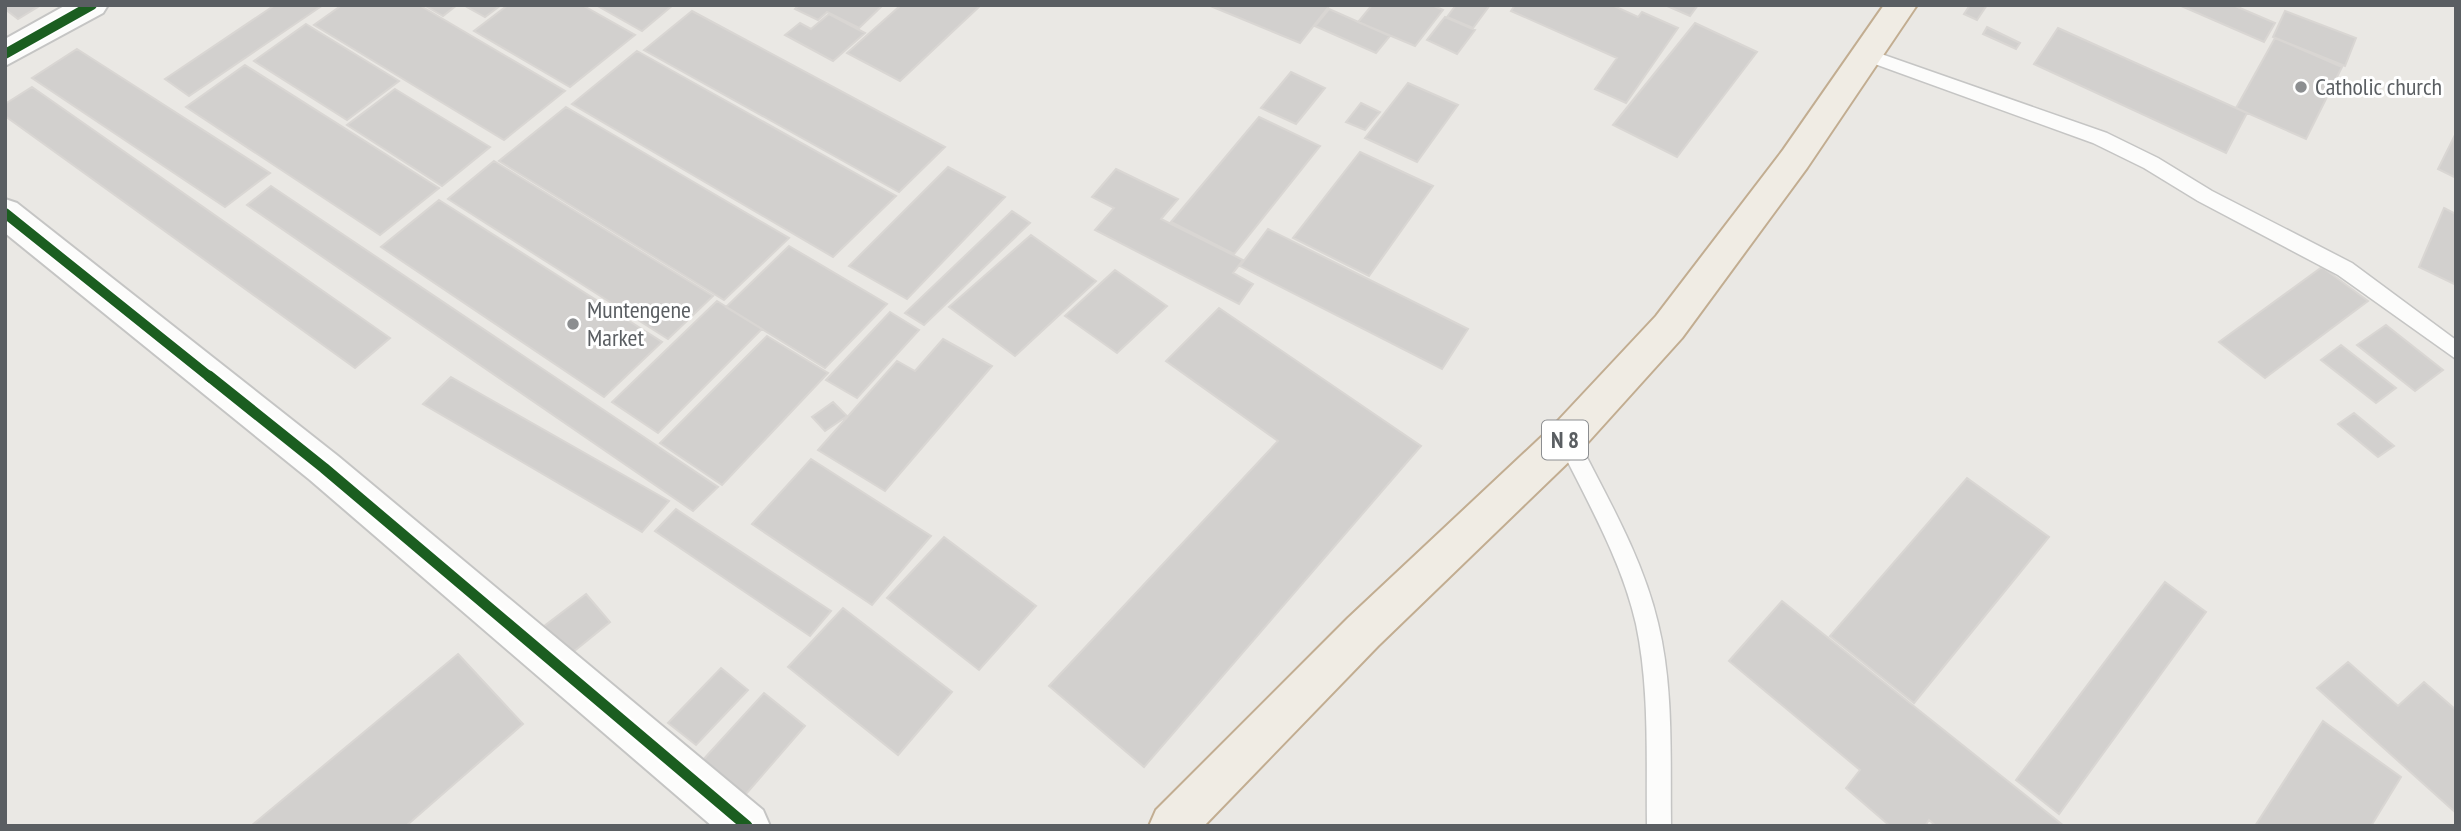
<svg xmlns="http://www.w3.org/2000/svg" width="2461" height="831" font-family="'PT Sans Narrow',sans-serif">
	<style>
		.building { fill: #d2d0ce; stroke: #d9d6d3; stroke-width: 2 }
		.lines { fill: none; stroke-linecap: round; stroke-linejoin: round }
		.service-casing { stroke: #c5c5c4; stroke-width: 3 }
		.minor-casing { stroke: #c5c5c4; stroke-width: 4 }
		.trunk-casing { stroke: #c2ad91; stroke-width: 4 }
		.service { fill: #fcfcfb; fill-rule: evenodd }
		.minor { fill: #fcfcfb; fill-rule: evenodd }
		.trunk { fill: #f0ece4; fill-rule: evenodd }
		.cycleway-far1-casing { stroke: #fff; stroke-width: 13 }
		.cycleway-casing { stroke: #fff; stroke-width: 16 }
		.cycleway-far1 { stroke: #1b5e20; stroke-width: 10 }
		.cycleway { stroke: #1b5e20; stroke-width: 11 }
		.poi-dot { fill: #8c8e90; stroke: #fff; stroke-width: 2.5 }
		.labels { text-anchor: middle; stroke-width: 6; stroke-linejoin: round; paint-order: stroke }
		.shield { fill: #fff; stroke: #8c8e91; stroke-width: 2 }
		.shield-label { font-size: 23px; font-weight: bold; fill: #5a5e62 }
		.poi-label { font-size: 24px; fill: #5a5e62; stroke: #fff; text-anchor: start }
	</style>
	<rect width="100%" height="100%" fill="#eae8e4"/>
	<!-- building -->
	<path class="building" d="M5 5H41L18 19 5 9Z
		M275 5H323L189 96 165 79Z
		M342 5H419L565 91 504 140 314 25Z
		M424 5H457L443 16Z
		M469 5H501L485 17 467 7Z
		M508 5H582L635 35 570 87 474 31Z
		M596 5H673L642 31Z
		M799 5H883L859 28 827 12 818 20 795 9Z
		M901 5H981L900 81 847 53Z
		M1208 5H1330L1300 43Z
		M1372 5H1432L1443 10 1415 46 1358 22Z
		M1456 5H1490L1473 28 1447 17Z
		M1515 5H1612L1638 17 1642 12 1678 28 1626 103 1595 89 1617 58 1511 11Z
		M1665 5H1698L1690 16Z
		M1970 5H1987L1977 20 1964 14Z
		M2179 5H2233L2275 23 2264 42Z
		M1329 9 1390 36 1376 53 1315 26Z
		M692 11 945 147 899 192 644 50Z
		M2285 11 2356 38 2345 66 2273 37Z
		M829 14 865 33 833 61 785 35 800 23 811 29Z
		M1445 17 1475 30 1457 54 1427 40Z
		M1695 23 1757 52 1677 157 1613 125Z
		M306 24 399 81 347 120 254 61Z
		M1987 27 2020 43 2016 49 1983 34Z
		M2058 28 2247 113 2226 153 2034 64Z
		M2275 38 2342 67 2306 139 2236 108Z
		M77 49 270 173 225 207 32 78Z
		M637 51 896 196 833 257 572 104Z
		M245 65 439 188 380 235 186 107Z
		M1291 72 1325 88 1296 124 1261 108Z
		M1408 83 1458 105 1417 162 1365 138Z
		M32 87 390 338 355 368 5 116V104Z
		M395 89 490 147 442 186 347 125Z
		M1361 103 1380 112 1365 130 1346 122Z
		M566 107 789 238 724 300 499 161Z
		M1259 117 1320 146 1234 254 1171 222Z
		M2456 133V178L2438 169Z
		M1360 152 1433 186 1369 276 1293 238Z
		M494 161 713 296 668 339 448 199Z
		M948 167 1005 197 907 299 849 266Z
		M1116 169 1178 199 1161 219 1243 260 1233 273 1253 284 1239 304 1095 230 1114 208 1092 197Z
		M271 186 718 487 693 511 247 205Z
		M439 200 662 342 604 397 381 247Z
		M2444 208 2456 214V285L2419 267Z
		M1012 211 1030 223 924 325 905 313Z
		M1268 229 1468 329 1442 369 1240 266Z
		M1031 235 1096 281 1015 356 949 307Z
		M789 246 887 304 825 368 726 307Z
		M2322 267 2368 301 2265 378 2219 342Z
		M1115 270 1167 306 1117 353 1065 316Z
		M717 301 762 329 658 433 612 402Z
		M1219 308 1421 446 1144 767 1049 686 1278 441 1166 361Z
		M890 312 919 330 857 398 826 380Z
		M2386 325 2443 370 2415 391 2357 345Z
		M767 336 828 373 722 485 660 443Z
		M943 339 992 366 885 491 818 450 897 361 915 371Z
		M2341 345 2396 388 2376 403 2321 360Z
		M451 377 669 501 642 532 423 404Z
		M833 402 847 416 825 431 812 417Z
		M2354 413 2394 446 2378 457 2338 424Z
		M811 459 931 536 872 605 752 524Z
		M1967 478 2049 537 1914 703 1830 636Z
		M676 509 688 517 831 611 810 636 655 531Z
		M944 537 1036 606 979 670 887 598Z
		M2165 582 2206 612 2059 814 2016 780Z
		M586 594 610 622 568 656 543 627Z
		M1782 601 2064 826H1936L1929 820 1925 826H1890L1846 788 1860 770 1729 661Z
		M843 608 952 692 898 755 788 667Z
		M458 654 523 724 406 826H251Z
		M2348 662 2398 706 2424 682 2456 710V813L2317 688Z
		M721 668 748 690 696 745 668 723Z
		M764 693 805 726 745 795 702 761Z
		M2323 721 2401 777 2371 826H2255Z"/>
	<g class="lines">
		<defs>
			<path id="service" d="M1867 49 2107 133 2158 158 2212 191 2352 263 2456 340V359L2338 275 2198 201 2144 168 2093 143 1861 59 1858 55Z
				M1567 429 1574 432C1605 494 1642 555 1658 623 1674 688 1670 759 1671 826H1647C1646 759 1650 690 1636 624 1621 558 1585 498 1556 438L1560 432Z"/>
			<path id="minor" d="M66 5H108L103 13 5 66V39Z
				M5 199 17 203 338 456 763 810 770 826H712L310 480 5 233Z"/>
			<path id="trunk" d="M1884 5H1917L1807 168 1682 338 1581 450 1378 646 1204 826H1149L1156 810 1348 618 1553 426 1656 316 1783 150Z"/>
		</defs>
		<!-- service casing -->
		<use href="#service" class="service-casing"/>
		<!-- minor casing -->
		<use href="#minor" class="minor-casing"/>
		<!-- trunk casing -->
		<use href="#trunk" class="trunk-casing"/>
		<!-- service -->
		<use href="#service" class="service"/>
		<!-- minor -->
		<use href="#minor" class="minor"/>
		<!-- trunk -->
		<use href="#trunk" class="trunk"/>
		<defs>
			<path id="cycleway-far1" d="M5 54 92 5
				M5 213 211 378"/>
			<path id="cycleway" d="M209 376 324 468 747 826"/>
		</defs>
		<!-- cycleway-far1 casing -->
		<use href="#cycleway-far1" class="cycleway-far1-casing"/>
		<!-- cycleway casing -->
		<use href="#cycleway" class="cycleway-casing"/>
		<!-- cycleway-far1 -->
		<use href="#cycleway-far1" class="cycleway-far1"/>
		<!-- cycleway -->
		<use href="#cycleway" class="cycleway"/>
	</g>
	<!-- markers -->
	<g class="poi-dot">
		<circle cx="2301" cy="87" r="7"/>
		<circle cx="573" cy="324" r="7"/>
	</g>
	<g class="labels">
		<!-- shield labels -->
		<rect class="shield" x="1542" y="420.5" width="46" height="39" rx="5"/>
		<g class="shield-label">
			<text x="1565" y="448">N 8</text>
		</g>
		<!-- poi labels -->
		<g class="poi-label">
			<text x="2315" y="95">Catholic church</text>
			<text x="587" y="318">Muntengene<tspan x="587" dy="28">Market</tspan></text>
		</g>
	</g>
	<!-- border -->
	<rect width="2461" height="831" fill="none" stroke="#5a5e62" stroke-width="14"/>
</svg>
